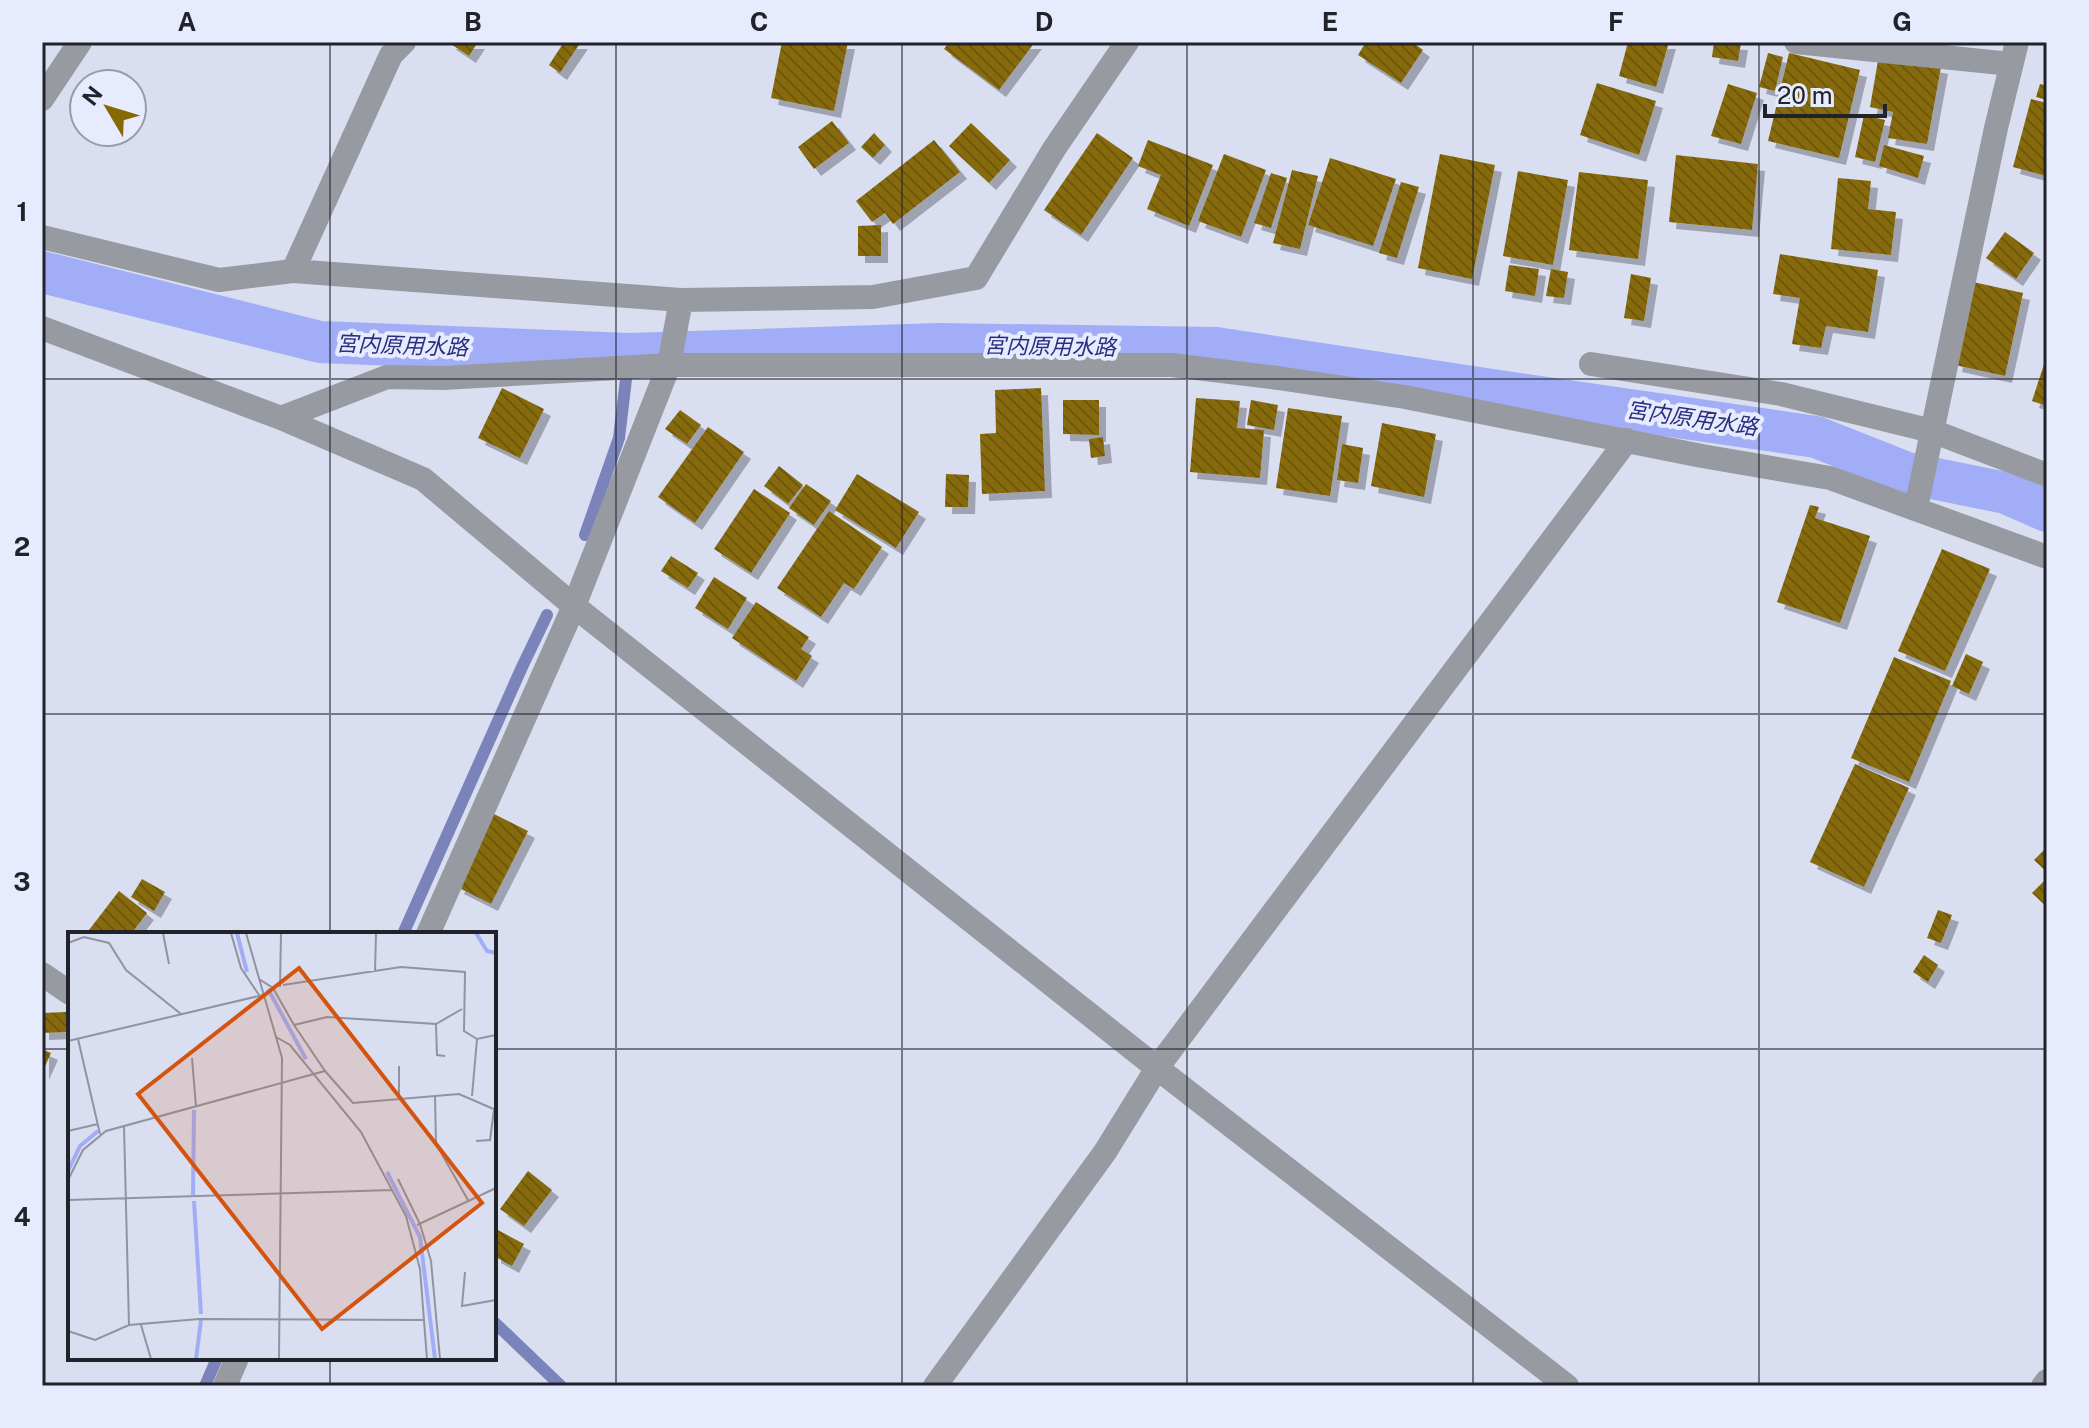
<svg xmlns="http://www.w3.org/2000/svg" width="2089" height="1428" font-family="'Public Sans','Noto Sans JP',sans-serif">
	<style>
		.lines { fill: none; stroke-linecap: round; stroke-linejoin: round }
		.stream { stroke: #7b84ba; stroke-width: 12 }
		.canal { stroke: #a1aef7; stroke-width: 42 }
		.building { fill: url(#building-back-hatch); filter: url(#shadow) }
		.minor { stroke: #989aa2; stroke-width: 24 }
		.grid { fill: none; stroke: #22232a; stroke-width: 2; stroke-opacity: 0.55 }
		.labels { text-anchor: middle; stroke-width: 8; stroke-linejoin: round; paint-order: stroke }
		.water-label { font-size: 22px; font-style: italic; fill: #2b2d80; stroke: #e7ebfe }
		.inset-river { fill: none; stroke: #a1aef7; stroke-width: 4 }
		.inset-road { fill: none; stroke: #9093a1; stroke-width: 2 }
		.view { fill: #d4540f; fill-opacity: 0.15; stroke: #d4540f; stroke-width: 4 }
		.inset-edge { fill: none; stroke: #22232a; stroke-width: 4 }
		.neatline { fill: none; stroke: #22232a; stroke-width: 3 }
		.grid-label { font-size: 26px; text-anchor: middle; font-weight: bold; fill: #22232a }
	</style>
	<defs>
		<pattern id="building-back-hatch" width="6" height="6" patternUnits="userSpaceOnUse" patternTransform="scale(2)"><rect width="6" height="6" fill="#866b0c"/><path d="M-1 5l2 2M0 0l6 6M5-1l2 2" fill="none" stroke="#6d580c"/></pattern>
		<filter id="shadow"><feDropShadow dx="7" dy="7" stdDeviation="0" flood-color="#0004"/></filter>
	</defs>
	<rect width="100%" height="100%" fill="#d9def1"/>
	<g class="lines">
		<!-- stream -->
		<path class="stream" d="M585 535 619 438 629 354
			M403 934 522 667 547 615
			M494 1322 561 1386
			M205 1386 217 1358"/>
		<!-- canal -->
		<path class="canal" d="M42 272 320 342 629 354 939 344 1216 348 1505 392 1816 437 1907 473 2006 493 2047 511"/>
	</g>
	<!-- building -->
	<path class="building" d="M448 42H478L469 56Z
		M564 42H581L560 73 549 65Z
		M782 42H848L834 111 771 98Z
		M949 42H1035L999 90 944 49Z
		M1366 42H1412L1423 50 1401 83 1358 55Z
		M1628 42H1669L1656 87 1619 76Z
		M1714 42 1741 43 1738 61 1712 57Z
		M1768 53 1783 57 1775 91 1759 87Z
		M1789 53 1860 70 1839 158 1768 141Z
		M1879 55 1941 67 1927 144 1888 138 1893 112 1870 107Z
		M1597 83 1656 101 1639 155 1580 135Z
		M1728 84 1757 93 1741 144 1711 136Z
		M2040 84 2047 86V100L2036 97Z
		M2031 99 2047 103 2046 176 2013 167Z
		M1864 115 1885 120 1875 162 1855 157Z
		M832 121 849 143 814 169 798 147Z
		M971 123 1010 160 989 183 949 146Z
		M874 133 885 145 873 158 861 147Z
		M1097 133 1133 158 1081 235 1044 210Z
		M934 140 960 172 893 224 885 213 872 222 856 201Z
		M1148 140 1213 165 1189 226 1147 209 1161 175 1138 166Z
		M1884 145 1924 156 1918 178 1879 166Z
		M1224 154 1266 170 1241 237 1198 221Z
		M1440 154 1495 165 1472 279 1418 268Z
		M1676 155 1758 164 1752 230 1669 222Z
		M1330 158 1396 179 1373 246 1308 225Z
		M1292 170 1318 176 1300 249 1273 243Z
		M1518 171 1568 180 1553 265 1503 256Z
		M1579 172 1648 180 1638 259 1569 250Z
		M1271 173 1287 178 1271 228 1254 223Z
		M1838 178 1871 181 1868 209 1896 212 1891 255 1831 249Z
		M1401 182 1419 187 1397 258 1379 253Z
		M881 225V256H858V226Z
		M2005 232 2034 253 2016 279 1986 258Z
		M1780 254 1878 270 1868 332 1826 326 1821 348 1792 344 1800 298 1773 294Z
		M1509 265 1539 269 1535 296 1505 291Z
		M1551 269 1568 272 1564 298 1546 296Z
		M1631 274 1651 278 1644 321 1624 318Z
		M1973 282 2023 293 2005 376 1955 365Z
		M2047 355V406L2032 401Z
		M502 388 544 409 520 458 478 438Z
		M1041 388 1045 491 982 494 980 434 996 433 995 390Z
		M1196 398 1240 401 1237 428 1264 430 1260 478 1190 472Z
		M1063 400H1099V435L1063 434Z
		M1251 400 1278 405 1274 430 1247 425Z
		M1288 408 1342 416 1330 496 1276 488Z
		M680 410 701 425 687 444 665 429Z
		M1382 423 1436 434 1424 497 1371 486Z
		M708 427 744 452 695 523 658 497Z
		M1103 437 1105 456 1091 458 1089 439Z
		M1342 444 1363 448 1358 483 1337 480Z
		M779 466 803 485 788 504 764 486Z
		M857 474 919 512 896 548 835 510Z
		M946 474 969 475 968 507H945Z
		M806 484 831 501 814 525 789 508Z
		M754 489 790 513 751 573 714 549Z
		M1810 505 1819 507 1815 518 1870 536 1840 623 1777 602Z
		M829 511 882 547 854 589 844 583 821 617 777 588Z
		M1942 549 1990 569 1945 671 1898 651Z
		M671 556 698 573 688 588 661 571Z
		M714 577 747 598 728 629 695 608Z
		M756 602 809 637 801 649 812 656 796 681 732 638Z
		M1966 654 1983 662 1969 694 1952 686Z
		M1894 657 1951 681 1909 782 1851 758Z
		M1855 764 1909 788 1864 887 1810 862Z
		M494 814 528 831 491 904 457 887Z
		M2047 847V872L2034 860Z
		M2047 878V907L2032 893Z
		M142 879 165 892 154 911 131 897Z
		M119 891 147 913 131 934H94L89 930Z
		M1938 910 1952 915 1941 943 1927 938Z
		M1924 955 1938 965 1928 982 1913 972Z
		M66 1012V1032L42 1033V1013Z
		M42 1049 51 1053 42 1073Z
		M528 1171 552 1190 524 1226 500 1209Z
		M494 1228 524 1244 512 1266 494 1256Z"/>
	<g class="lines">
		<!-- minor -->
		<path class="minor" d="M1796 42 2011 64
			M42 99 80 42
			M42 237 219 280 293 271 391 55 404 42
			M293 271 681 300
			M42 328 281 418 423 479 574 606 1157 1068 1567 1386
			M1591 364 1781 394 1932 431 2047 475
			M281 418 387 377 443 378 669 365H1172L1278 378 1405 397 1702 456 1830 478 2047 557
			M1916 508 1996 128 2017 42
			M428 934 574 606 669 365 681 300 873 297 976 278 1054 149 1127 42
			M42 974 70 993
			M225 1386 237 1358
			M935 1386 1105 1152 1157 1068 1627 440
			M2043 1386 2047 1381"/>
	</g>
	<!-- grid -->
	<path class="grid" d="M330 42V934M616 42V1386M902 42V1386M1187 42V1386M1473 42V1386M1759 42V1386M42 379H2047M42 714H2047M42 1049H70M494 1049H2047M330 1358V1386"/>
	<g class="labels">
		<!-- water labels -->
		<g class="water-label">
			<text transform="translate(402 345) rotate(2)" y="8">宮内原用水路</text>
			<text transform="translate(1050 346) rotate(1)" y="8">宮内原用水路</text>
			<text transform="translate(1692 418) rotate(8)" y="8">宮内原用水路</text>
		</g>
	</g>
	<!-- overview -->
	<g transform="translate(68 932)">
		<rect width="428" height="428" fill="#d9def1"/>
		<path class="inset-river" d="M169 1 179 40M408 1 419 19 428 21M200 57 238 127M0 239 12 214 30 199M319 240 352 305 367 427M125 263 126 178M126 269 133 382M128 427 133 388"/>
		<path class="inset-road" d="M95 1 101 32M163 1 173 36 191 63M178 1 214 126 211 427M0 11 16 5 41 11 58 38 113 82M307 40 308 1M191 47 205 56 226 93 259 85 368 92 369 123 377 124M215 53 333 35 397 40 396 99 409 107 428 103M212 55 213 1M368 92 394 77M226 93 257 139M208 105 222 113 293 200 338 284 352 337 359 427M10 107 32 202M0 109 195 63M124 126 128 175M331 134V166M367 164 368 212 400 268M404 164 409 107M56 194 61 393M0 199 30 192M408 209 422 208 426 178M330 247 352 292 363 329 372 427M0 248 15 218 38 199 257 139 285 171 391 162 428 178M0 268 324 258M349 293 428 256M397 340 394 374 428 368M73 393 83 427M0 399 27 408 61 393 131 387 357 388"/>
		<path class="view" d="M231 36 414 271 254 397 70 162Z"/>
		<rect width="428" height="428" class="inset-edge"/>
	</g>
	<!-- border -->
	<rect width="2089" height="1428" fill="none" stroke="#e7ebfe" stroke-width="88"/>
	<!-- north arrow -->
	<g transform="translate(108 108) rotate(308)"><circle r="38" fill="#e7ebfe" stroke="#989ba9" stroke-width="2"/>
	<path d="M0-6L14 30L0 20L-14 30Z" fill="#856903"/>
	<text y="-12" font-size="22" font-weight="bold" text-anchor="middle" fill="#22232a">N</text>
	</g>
	<!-- scale -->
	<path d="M1765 104v12h120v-12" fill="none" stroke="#22232a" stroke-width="4"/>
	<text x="1777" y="104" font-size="24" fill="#22232a" stroke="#e7ebfe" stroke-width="6" paint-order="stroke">20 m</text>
	<rect x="44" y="44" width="2001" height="1340" class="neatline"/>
	<g class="grid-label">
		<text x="187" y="31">A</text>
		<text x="473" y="31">B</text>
		<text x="759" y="31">C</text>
		<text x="1044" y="31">D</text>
		<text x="1330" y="31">E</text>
		<text x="1616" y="31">F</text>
		<text x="1902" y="31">G</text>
		<text x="22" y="221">1</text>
		<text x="22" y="556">2</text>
		<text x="22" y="891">3</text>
		<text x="22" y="1226">4</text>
	</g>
</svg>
